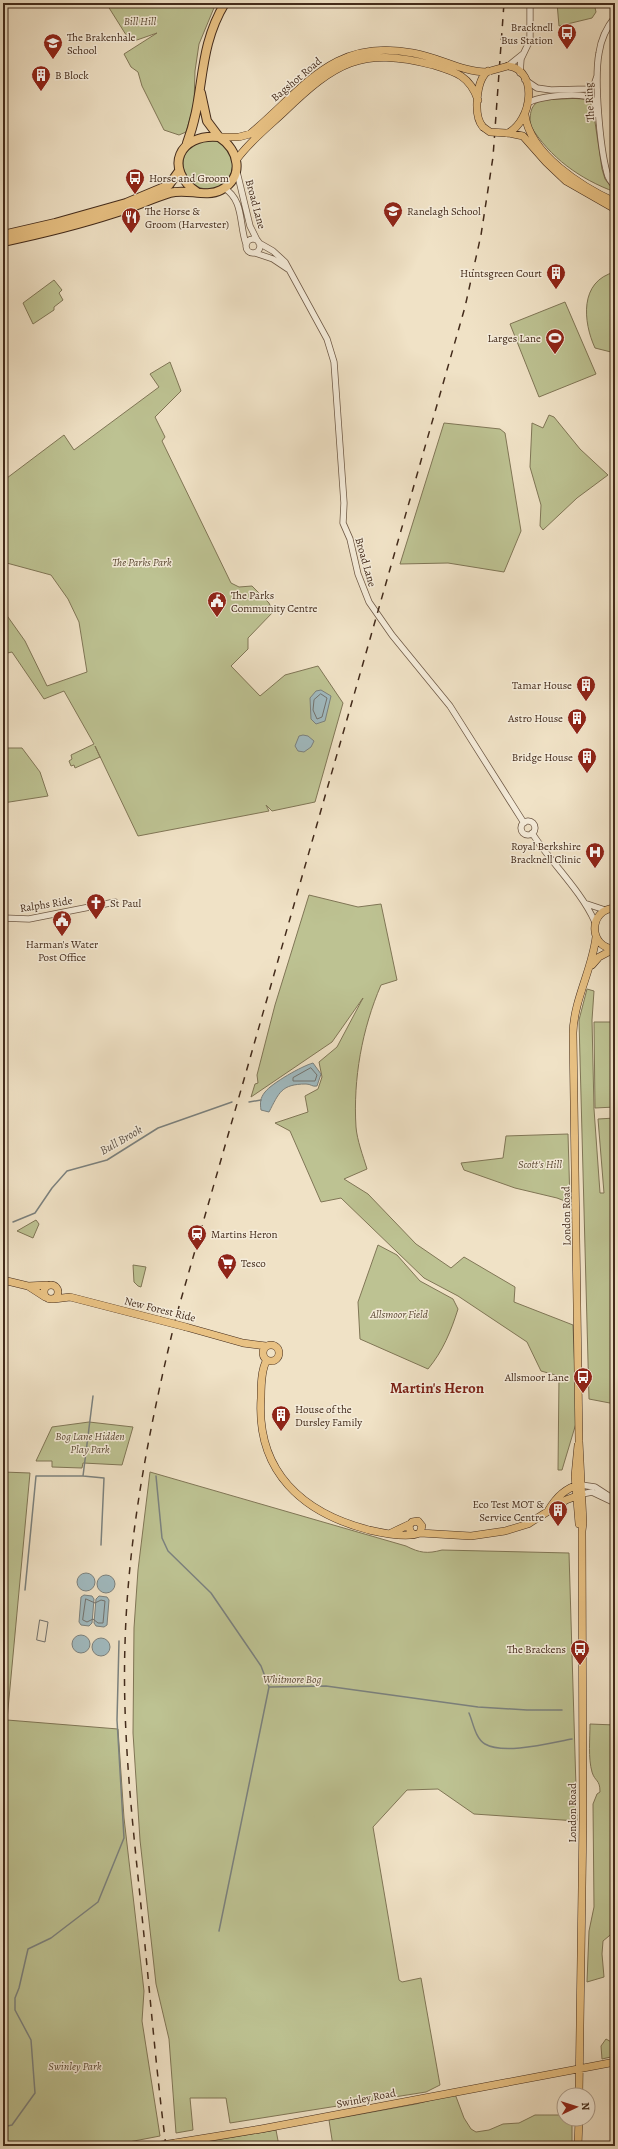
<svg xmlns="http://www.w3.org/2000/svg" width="618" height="2149" font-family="Alegreya,serif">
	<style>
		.green { fill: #bdc292; stroke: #807656 }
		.water { fill: #a0bac0; stroke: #7b817e }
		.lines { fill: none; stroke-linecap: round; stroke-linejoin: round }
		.shore { stroke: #72726e; stroke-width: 1 }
		.stream { stroke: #7b817e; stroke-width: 1.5 }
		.minor-casing { stroke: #6e5946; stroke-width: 7 }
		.major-casing { stroke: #432b1b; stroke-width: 8 }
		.highway-casing { stroke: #432b1b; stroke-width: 10 }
		.minor { stroke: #f5ecda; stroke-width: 5.5 }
		.major { stroke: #e8c183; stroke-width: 7 }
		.highway { stroke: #e8c183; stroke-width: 8 }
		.rail { stroke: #432b1b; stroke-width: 1.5; stroke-dasharray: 7 7; stroke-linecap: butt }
		.major-bridge-casing { stroke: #432b1b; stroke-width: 8; stroke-linecap: butt }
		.major-bridge { stroke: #e8c183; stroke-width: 7 }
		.labels { text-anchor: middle; stroke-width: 3; stroke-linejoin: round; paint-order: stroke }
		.park-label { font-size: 11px; font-style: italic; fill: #5b4933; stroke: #f5ecda }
		.poi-label { font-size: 11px; fill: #432b1b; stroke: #f5ecda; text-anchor: end }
		.street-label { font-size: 11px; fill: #432b1b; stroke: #f5ecda }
		.water-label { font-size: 12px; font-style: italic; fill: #5a4f44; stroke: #f5ecda }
		.district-label { font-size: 15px; font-weight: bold; fill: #7a1f14; stroke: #f5ecda }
	</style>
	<rect width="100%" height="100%" fill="#f0e2c6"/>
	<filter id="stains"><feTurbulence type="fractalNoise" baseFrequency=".005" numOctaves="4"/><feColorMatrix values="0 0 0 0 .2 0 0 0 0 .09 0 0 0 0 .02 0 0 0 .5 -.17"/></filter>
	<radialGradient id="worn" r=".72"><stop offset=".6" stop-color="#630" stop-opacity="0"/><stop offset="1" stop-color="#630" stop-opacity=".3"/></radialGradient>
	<!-- green -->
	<path class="green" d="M106 3H216L199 44 195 71 194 105 186 132 179 135 164 130 142 86 138 72 131 67 124 54 157 33 134 41 128 38Z
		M557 3H594L596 12 592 18 559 26Z
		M582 98 588 99 592 102 602 169 605 179 615 192C580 179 550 158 530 125 530 114 530 104 542 100Z
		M183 164a25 25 0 1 1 50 0a25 25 0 1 1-50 0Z
		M615 272V353L595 348C583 322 579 281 615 272Z
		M54 280 62 290 59 293 63 300 54 307V310L33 324 23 303Z
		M565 302 596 374 539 397 510 324Z
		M170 362 181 391 155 417 165 437 162 441 231 583 239 587 252 586 269 603 273 612 248 638V649L231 666 260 696 285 675 318 666 343 703 315 802 272 811 266 805 269 811 138 836 95 746 100 757 75 768 74 765 71 766 69 761 72 759 71 755 94 744 64 691 44 699 12 652 3 654V610L25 641 47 686 87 672 79 622 68 599 51 575 3 562V481L64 435 74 450 159 387 150 374Z
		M549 415 554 417 580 449 608 475 577 498 543 530 540 526 541 505 530 467 532 423 543 428Z
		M444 423 500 429 505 433 521 531 504 572 448 563 400 564Z
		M3 748H22L40 772 48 796 3 803Z
		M309 895 358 907 381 904 397 980 381 985C362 1029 353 1079 356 1127 357 1140 363 1156 367 1169L344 1179 368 1194 416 1244 451 1268 464 1257 515 1287 514 1302 573 1325 577 1420 562 1470H558L559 1376 541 1371 527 1342 458 1296 424 1278 341 1198 321 1202 290 1131 275 1123 308 1112 305 1096 318 1089 322 1077 319 1062 337 1047 363 998 332 1042 251 1097 255 1084 258 1083 257 1075 275 1005Z
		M587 989 594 991 592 1020 594 1109 600 1193H604L598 1119 615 1118V1192L612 1193H615V1404L589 1399 579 1020Z
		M594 1022H615V1107L595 1108Z
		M568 1134 570 1203 557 1198 515 1188 464 1170 461 1163 503 1158 506 1136Z
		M36 1220 39 1224 33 1238 17 1231Z
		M378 1245 397 1255 420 1281 453 1299 458 1309C451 1331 443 1351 428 1369L360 1339 358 1302Z
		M133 1265 146 1267 141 1287 138 1286 134 1282Z
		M89 1422 133 1427 122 1465 83 1463 82 1468 52 1467V1461H36L52 1427Z
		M3 1472 30 1473 7 1720 118 1729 124 1818 144 1991 142 2021 160 2136 108 2146H3Z
		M150 1472 406 1546C420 1553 427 1554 442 1550L569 1553 577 1821 474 1814 438 1789 407 1790 373 1827 399 1980 402 1982 421 1978 440 2085 426 2092 230 2123 226 2098H190L193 2130 176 2133 169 2039 156 1984 140 1840 133 1733 134 1628 138 1570Z
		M590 1724 615 1725V1931L603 1941 602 1954 604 1977 587 1982 589 1931 594 1907 593 1804 597 1794 600 1792C600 1779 595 1782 592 1772 588 1758 590 1739 590 1724Z
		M606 2039 615 2044V2056L602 2059 601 2046Z
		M455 2094 464 2118 471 2129 476 2132 489 2130 503 2124 519 2123 535 2115H564V2119H572V2146H333L329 2120 416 2104Z
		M276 2130 279 2146H180Z"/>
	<!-- water -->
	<path class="water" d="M321 690 331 696 325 721 316 724 311 719 310 698 316 691Z
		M303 735 308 736 314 741 311 747 304 752 298 751 295 746 299 736Z
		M313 1063 321 1074 317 1086C312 1087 311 1084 306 1084 281 1084 279 1093 269 1112L261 1110C260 1103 260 1098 265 1092 272 1083 302 1066 313 1063Z
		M77 1582a9 9 0 1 1 18 0a9 9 0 1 1-18 0Z
		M97 1584a9 9 0 1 1 18 0a9 9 0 1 1-18 0Z
		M84 1595 92 1596 94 1599 92 1623 89 1626 81 1625 79 1622 81 1597Z
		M99 1596 107 1597 109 1600 107 1625 104 1627 96 1626 94 1623 96 1599Z
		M72 1644a9 9 0 1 1 18 0a9 9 0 1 1-18 0Z
		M92 1647a9 9 0 1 1 18 0a9 9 0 1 1-18 0Z"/>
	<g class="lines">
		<!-- shore -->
		<path class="shore" d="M321 694 327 698 322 717 317 719 313 710 314 700Z
			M311 1068 317 1075 315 1081H293V1078Z
			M86 1599 95 1603 101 1600 105 1601 103 1623H98L93 1619 87 1622 83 1620Z
			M40 1620 48 1622 45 1642 37 1640Z"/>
		<!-- stream -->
		<path class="stream" d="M249 1102 261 1100
			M13 1222 35 1213 52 1188 67 1171 107 1160 158 1128 232 1102
			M93 1396 83 1476 104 1478 101 1545
			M156 1476 162 1538 168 1551 211 1593 261 1666 269 1687 219 1931
			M25 1590 36 1476H82
			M270 1687 326 1686 478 1707 527 1710H562
			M469 1713C473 1722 475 1738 485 1744 504 1755 550 1743 572 1739
			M3 2127 12 2125 35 2093 31 2040 15 2010V1998L19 1988 28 1949 51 1938 98 1902 124 1838 117 1720 119 1641"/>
		<defs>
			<path id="minor" d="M615 17C606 28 601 39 599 53 594 80 600 147 607 173 608 178 612 183 615 186
				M508 66 523 54
				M520 73 521 59 530 40V3
				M525 80 537 88 551 90 587 89 594 85 597 76
				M528 103C538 96 585 91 593 100L597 115
				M237 172 250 226 257 240
				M224 188C244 200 239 224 246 244
				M246 246a7 7 0 1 1 14 0a7 7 0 1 1-14 0Z
				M259 243 273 251 285 262 327 339 334 362 344 503 343 523 350 539 358 574 369 602 392 635 450 706 524 823
				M255 253 273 259 288 269
				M521 828a7 7 0 1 1 14 0a7 7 0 1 1-14 0Z
				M532 833C551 863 580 889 595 922
				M587 904 605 910
				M3 918 29 919 115 902
				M581 1485 595 1487 615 1500
				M582 1494 592 1492 611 1501"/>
			<path id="major" d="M508 66C539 70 532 121 508 133
				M525 115C530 154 582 187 615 202
				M483 127C473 116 476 80 488 71
				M508 133 523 136 546 162 566 181 615 209
				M219 137H239L250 134C304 89 333 37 413 53 438 57 462 72 487 72
				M237 159C250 141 268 127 284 112 335 63 361 46 433 65 456 72 470 76 478 100
				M615 908C588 909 588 948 615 949
				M592 965 599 957 614 949
				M3 1280 28 1286 47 1285
				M44 1292a7 7 0 1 1 14 0a7 7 0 1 1-14 0Z
				M28 1286 45 1297
				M54 1299 70 1297 159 1320
				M186 1327 243 1343 266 1346
				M263 1353a8 8 0 1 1 16 0a8 8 0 1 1-16 0Z
				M267 1360C261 1369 261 1387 261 1398 256 1472 303 1513 369 1530 382 1533 408 1538 420 1533L422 1526 418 1521 412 1522 409 1526 410 1531 413 1534
				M578 1445 575 1476 579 1524
				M548 1511C555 1499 565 1488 579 1485
				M391 1533 410 1524
				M420 1533 471 1536 505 1531 528 1524 566 1500 582 1494
				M579 2095 583 1818 582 1531 583 1523 579 1441 573 1033C574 999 592 970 596 937
				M175 2143 261 2129 615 2062
				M578 2146 579 2119"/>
			<path id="highway" d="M201 93 207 121 219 137
				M187 143C206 94 196 51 225 3
				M3 235 55 223 126 203 169 185 179 171
				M3 242C41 234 78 225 115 213 134 207 151 199 170 193 186 188 206 198 221 190 245 177 239 150 219 137 179 133 163 169 197 192"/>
		</defs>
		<!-- minor casing -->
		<use href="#minor" class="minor-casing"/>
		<!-- major casing -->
		<use href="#major" class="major-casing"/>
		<!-- highway casing -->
		<use href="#highway" class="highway-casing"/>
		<!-- minor -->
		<use href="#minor" class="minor"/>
		<!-- major -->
		<use href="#major" class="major"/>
		<!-- highway -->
		<use href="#highway" class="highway"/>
		<!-- rail -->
		<path class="rail" d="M166 2146C156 2070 150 1993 142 1916 133 1826 122 1735 125 1644 128 1533 150 1424 176 1317L465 307 481 235 493 157 504 3"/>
		<defs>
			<path id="major-bridge" d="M490 71 508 66
				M483 127 490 132 506 133
				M159 1320 186 1327
				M161 2145 175 2143"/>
		</defs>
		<!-- major-bridge casing -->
		<use href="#major-bridge" class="major-bridge-casing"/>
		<!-- major-bridge -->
		<use href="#major-bridge" class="major-bridge"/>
	</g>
	<!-- icons -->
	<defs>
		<symbol id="bus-pin" viewBox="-11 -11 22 30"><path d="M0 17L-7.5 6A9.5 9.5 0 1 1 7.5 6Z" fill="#8f2418" stroke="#f5ecda"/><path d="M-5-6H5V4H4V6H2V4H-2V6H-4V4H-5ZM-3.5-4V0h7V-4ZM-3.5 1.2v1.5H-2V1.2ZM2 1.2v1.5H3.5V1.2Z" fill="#fff"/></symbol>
		<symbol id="school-pin" viewBox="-11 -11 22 30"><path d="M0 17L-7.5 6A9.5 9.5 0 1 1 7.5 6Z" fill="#8f2418" stroke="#f5ecda"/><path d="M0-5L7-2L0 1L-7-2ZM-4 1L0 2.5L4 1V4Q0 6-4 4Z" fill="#fff"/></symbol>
		<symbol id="building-pin" viewBox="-11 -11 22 30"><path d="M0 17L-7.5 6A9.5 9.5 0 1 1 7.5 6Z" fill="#8f2418" stroke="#f5ecda"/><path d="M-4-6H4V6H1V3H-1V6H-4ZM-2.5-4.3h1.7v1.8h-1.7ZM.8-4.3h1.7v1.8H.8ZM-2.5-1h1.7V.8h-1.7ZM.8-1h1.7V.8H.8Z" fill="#fff"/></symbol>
		<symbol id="restaurant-pin" viewBox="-11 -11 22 30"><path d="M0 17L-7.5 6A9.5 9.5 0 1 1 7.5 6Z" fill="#8f2418" stroke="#f5ecda"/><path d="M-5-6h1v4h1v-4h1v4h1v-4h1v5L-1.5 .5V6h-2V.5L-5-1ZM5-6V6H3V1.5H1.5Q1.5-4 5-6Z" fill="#fff"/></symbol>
		<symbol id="stadium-pin" viewBox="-11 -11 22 30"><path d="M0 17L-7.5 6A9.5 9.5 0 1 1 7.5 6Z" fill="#8f2418" stroke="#f5ecda"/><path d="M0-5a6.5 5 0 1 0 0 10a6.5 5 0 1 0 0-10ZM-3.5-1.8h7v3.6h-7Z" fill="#fff"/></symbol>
		<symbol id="civic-pin" viewBox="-11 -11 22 30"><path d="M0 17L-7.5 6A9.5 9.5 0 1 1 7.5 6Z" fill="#8f2418" stroke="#f5ecda"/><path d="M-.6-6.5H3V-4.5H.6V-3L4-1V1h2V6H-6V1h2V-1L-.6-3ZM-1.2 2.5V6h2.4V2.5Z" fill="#fff"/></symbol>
		<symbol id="hospital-pin" viewBox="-11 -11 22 30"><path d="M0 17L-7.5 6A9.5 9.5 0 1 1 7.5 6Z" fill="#8f2418" stroke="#f5ecda"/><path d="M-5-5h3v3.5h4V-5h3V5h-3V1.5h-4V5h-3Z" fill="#fff"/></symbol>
		<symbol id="church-pin" viewBox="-11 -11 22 30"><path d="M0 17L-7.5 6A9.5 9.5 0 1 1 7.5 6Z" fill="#8f2418" stroke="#f5ecda"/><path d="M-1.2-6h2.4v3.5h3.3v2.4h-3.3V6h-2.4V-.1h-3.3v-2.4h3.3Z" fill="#fff"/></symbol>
		<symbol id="station-pin" viewBox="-11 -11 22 30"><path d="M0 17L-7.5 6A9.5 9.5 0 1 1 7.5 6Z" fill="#8f2418" stroke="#f5ecda"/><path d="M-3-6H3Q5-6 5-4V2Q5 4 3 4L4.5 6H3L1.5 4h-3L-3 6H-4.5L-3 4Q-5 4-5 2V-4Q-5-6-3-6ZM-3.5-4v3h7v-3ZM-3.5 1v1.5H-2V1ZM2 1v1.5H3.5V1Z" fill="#fff"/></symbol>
		<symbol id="supermarket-pin" viewBox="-11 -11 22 30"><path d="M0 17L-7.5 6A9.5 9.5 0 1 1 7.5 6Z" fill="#8f2418" stroke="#f5ecda"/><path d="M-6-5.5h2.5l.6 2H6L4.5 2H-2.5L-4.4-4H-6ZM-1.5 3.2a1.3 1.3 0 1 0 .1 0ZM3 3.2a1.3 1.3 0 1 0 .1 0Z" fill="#fff"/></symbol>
	</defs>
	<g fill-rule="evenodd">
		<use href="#bus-pin" x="556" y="22" width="22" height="30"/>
		<use href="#school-pin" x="42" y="32" width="22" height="30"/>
		<use href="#building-pin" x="30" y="64" width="22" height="30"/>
		<use href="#bus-pin" x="124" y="167" width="22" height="30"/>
		<use href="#school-pin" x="382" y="200" width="22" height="30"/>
		<use href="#restaurant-pin" x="120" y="206" width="22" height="30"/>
		<use href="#building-pin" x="545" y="262" width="22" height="30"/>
		<use href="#stadium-pin" x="544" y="327" width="22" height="30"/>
		<use href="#civic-pin" x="206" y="590" width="22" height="30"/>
		<use href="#building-pin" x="575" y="674" width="22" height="30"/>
		<use href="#building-pin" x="566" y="707" width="22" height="30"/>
		<use href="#building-pin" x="576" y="746" width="22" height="30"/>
		<use href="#hospital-pin" x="584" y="841" width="22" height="30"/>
		<use href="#church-pin" x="85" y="892" width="22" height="30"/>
		<use href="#civic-pin" x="51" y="909" width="22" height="30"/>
		<use href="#station-pin" x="186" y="1223" width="22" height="30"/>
		<use href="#supermarket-pin" x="216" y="1252" width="22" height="30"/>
		<use href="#bus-pin" x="572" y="1366" width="22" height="30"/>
		<use href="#building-pin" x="270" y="1404" width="22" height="30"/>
		<use href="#building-pin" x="547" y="1499" width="22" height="30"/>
		<use href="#bus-pin" x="569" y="1638" width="22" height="30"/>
	</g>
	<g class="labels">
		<!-- park labels -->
		<g class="park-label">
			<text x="140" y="25">Bill Hill</text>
			<text x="142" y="566">The Parks Park</text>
			<text x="540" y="1168">Scott's Hill</text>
			<text x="399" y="1318">Allsmoor Field</text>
			<text x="90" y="1440">Bog Lane Hidden<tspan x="90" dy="13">Play Park</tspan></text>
			<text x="292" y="1683">Whitmore Bog</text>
			<text x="75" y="2070">Swinley Park</text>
		</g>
		<!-- poi labels -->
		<g class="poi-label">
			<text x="553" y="31">Bracknell<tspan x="553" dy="13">Bus Station</tspan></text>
			<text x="67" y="41" text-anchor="start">The Brakenhale<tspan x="67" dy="13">School</tspan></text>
			<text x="55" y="79" text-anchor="start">B Block</text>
			<text x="149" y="182" text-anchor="start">Horse and Groom</text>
			<text x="145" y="215" text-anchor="start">The Horse &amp;<tspan x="145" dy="13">Groom (Harvester)</tspan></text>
			<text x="407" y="215" text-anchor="start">Ranelagh School</text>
			<text x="542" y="277">Huntsgreen Court</text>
			<text x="541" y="342">Larges Lane</text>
			<text x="231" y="599" text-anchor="start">The Parks<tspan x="231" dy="13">Community Centre</tspan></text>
			<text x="572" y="689">Tamar House</text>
			<text x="563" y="722">Astro House</text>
			<text x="573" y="761">Bridge House</text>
			<text x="581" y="850">Royal Berkshire<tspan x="581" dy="13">Bracknell Clinic</tspan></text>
			<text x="110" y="907" text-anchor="start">St Paul</text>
			<text x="62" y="948" text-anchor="middle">Harman's Water<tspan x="62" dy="13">Post Office</tspan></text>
			<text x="211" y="1238" text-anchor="start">Martins Heron</text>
			<text x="241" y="1267" text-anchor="start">Tesco</text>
			<text x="569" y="1381">Allsmoor Lane</text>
			<text x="295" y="1413" text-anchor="start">House of the<tspan x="295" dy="13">Dursley Family</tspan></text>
			<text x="544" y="1508">Eco Test MOT &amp;<tspan x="544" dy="13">Service Centre</tspan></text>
			<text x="566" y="1653">The Brackens</text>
		</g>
		<!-- street labels -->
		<g class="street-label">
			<text transform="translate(296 79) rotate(-40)" y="4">Bagshot Road</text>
			<text transform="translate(589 102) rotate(-93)" y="4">The Ring</text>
			<text transform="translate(256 204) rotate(75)" y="4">Broad Lane</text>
			<text transform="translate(366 562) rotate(74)" y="4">Broad Lane</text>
			<text transform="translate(46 904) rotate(-9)" y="4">Ralphs Ride</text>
			<text transform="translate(566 1216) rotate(-91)" y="4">London Road</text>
			<text transform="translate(160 1309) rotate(14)" y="4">New Forest Ride</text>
			<text transform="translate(572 1813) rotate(-90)" y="4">London Road</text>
			<text transform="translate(366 2098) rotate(-11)" y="4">Swinley Road</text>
		</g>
		<!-- water labels -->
		<g class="water-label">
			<text transform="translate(121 1140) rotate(-30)" y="4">Bull Brook</text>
		</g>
		<!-- district labels -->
		<g class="district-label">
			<text x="437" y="1393">Martin's Heron</text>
		</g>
	</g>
	<!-- margin -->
	<rect width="618" height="2149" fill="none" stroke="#f0e2c6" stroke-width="16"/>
	<rect x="4" y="4" width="610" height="2141" fill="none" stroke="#432b1b" stroke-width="2"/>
	<rect x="8" y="8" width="602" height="2133" fill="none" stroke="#432b1b"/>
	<!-- north arrow -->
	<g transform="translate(576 2107) rotate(86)"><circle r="19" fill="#f5ecda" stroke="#ae9f8e"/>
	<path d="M0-3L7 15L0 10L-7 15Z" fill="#8f2418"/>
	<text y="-6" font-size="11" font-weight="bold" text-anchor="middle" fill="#432b1b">N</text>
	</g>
	<rect width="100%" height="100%" filter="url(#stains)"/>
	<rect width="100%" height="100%" fill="url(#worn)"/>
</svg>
